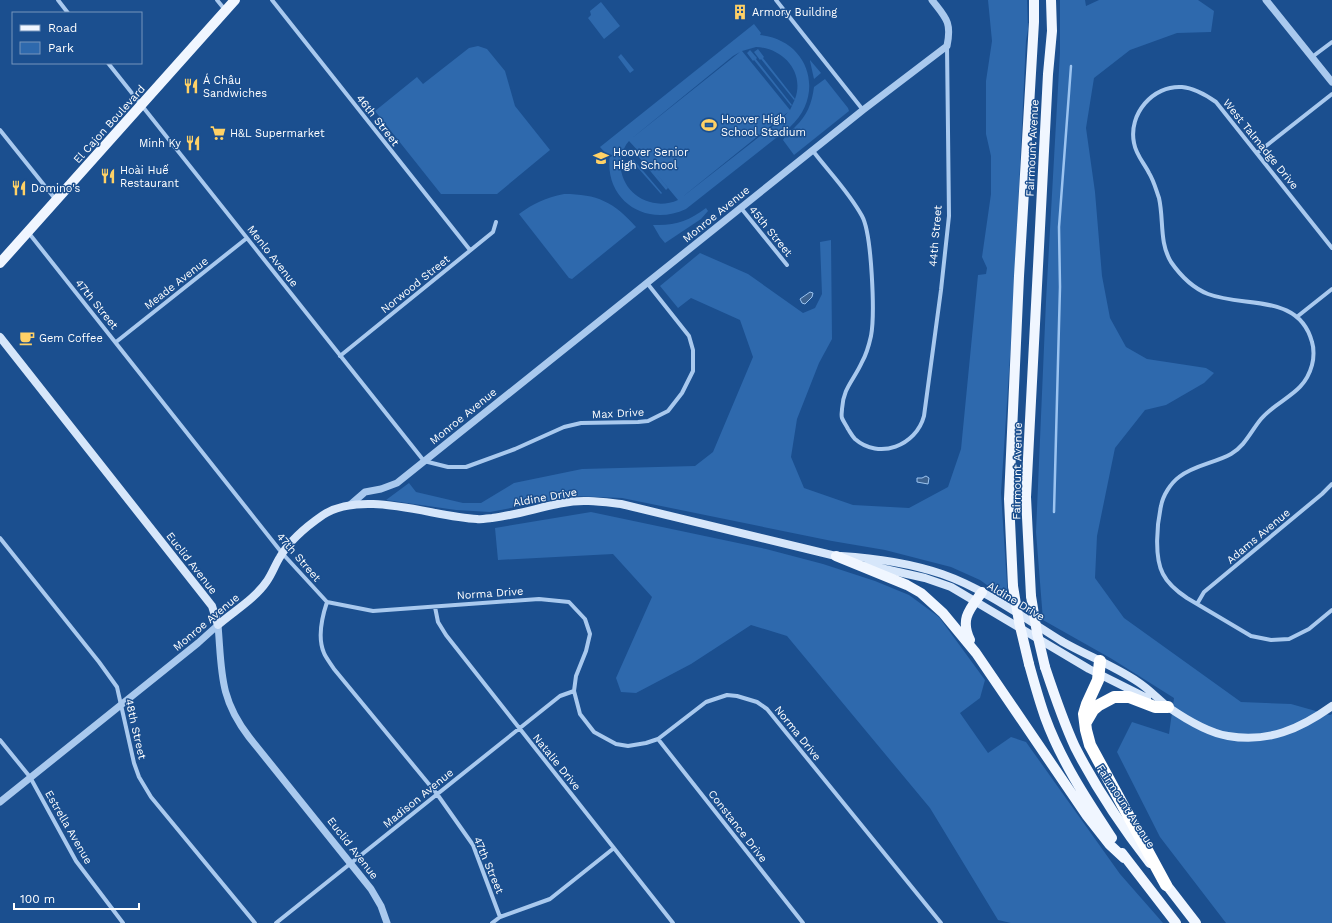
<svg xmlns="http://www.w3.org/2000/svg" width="1332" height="923" font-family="'Work Sans',sans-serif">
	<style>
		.green { fill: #2e69ad; fill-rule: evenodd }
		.water { fill: #3c6290; stroke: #9cc4f0 }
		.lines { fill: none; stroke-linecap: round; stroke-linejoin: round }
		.stream { stroke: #9cc4f0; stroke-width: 2.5 }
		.minor { stroke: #a9c9ee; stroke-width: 4 }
		.tertiary { stroke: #a9c9ee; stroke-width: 7 }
		.secondary { stroke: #d6e6fa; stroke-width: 8 }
		.primary { stroke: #f0f6ff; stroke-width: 10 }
		.motorway { stroke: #fff; stroke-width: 12 }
		.primary-bridge { stroke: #f0f6ff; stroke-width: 10 }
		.labels { text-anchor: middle; stroke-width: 3; stroke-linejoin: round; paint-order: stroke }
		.poi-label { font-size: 11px; fill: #fff; stroke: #1b4f8f; text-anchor: start }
		.street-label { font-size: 11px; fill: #fff; stroke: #1b4f8f }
	</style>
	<rect width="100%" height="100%" fill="#1b4f8f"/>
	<!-- green -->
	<path class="green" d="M988 0H1027L1028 29 1026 41 1013 311 1001 493 1008 600 980 580 951 567 885 550 832 541 622 498 573 496 490 512 456 510 386 500 409 483 416 492 463 503H481L514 483 582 469 695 466 713 452 753 357 740 320 691 298 678 308 660 286 700 253 748 274 803 313 815 308 822 294 820 242 831 240 832 339 819 363 797 419 791 457 804 488 853 505 909 508 948 487 961 449 978 275 986 274 987 268 982 257 991 194V156L986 134V81L992 41Z
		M1060 0H1085L1086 6 1099 0H1198L1214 11 1211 32 1177 33 1130 50 1094 78 1086 128 1095 192 1102 276 1110 318 1126 347 1147 359 1206 368 1214 373 1204 383 1166 405 1145 410 1115 448 1097 536 1095 578 1124 618 1241 702 1291 704 1330 715 1332 714V923H1226L1160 837 1117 752 1132 722 1169 734 1174 698 1112 659 1043 620 1036 532 1046 301 1060 52Z
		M601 2 620 26 604 39 588 18 591 15 590 11Z
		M754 24 761 33 760 35C809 40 826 94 790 127L686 209C646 228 603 200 610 154L608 156 600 147ZM756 47C783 48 805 72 795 99L763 58 764 57 758 49 754 52 760 60 761 59 794 100 795 99 790 110 742 51ZM740 52 631 139 733 56ZM788 112 783 118 681 198ZM629 141 640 153 637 155 666 190 668 188 650 166 678 200C649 213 616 190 621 157 623 151 625 145 629 141Z
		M478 46 487 49 505 71 515 106 550 150 497 194H441L375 111 417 77 423 84 469 48Z
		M750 50 757 58 756 59 792 105 791 106 754 60 753 61 747 53Z
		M621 54 634 70 630 73 618 57Z
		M810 60 821 73 814 79 810 61Z
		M825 79 848 108 849 111 794 155 783 140C786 134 790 132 795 127 807 116 812 103 814 87Z
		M633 159 662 193 661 194 631 160Z
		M564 194C597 194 614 202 636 227L572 279 569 278 519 214C534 203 545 198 564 194Z
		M706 208 708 211 701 219 665 243 660 237 653 225C676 226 688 221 706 208Z
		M591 512 766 549 823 564 875 581 909 595 939 617 985 680 980 698 960 713 988 753 1011 737 1026 742 1120 874 1163 923H1011L998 920 930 808 787 636 751 625 691 664 636 693 621 692 616 678 652 597 613 554 498 560 495 528Z"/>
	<!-- water -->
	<path class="water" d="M810 292 813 293 812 297 805 304 802 303 800 299Z
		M926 476 929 478 928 484 917 482V478H922Z"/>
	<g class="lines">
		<!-- stream -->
		<path class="stream" d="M1054 512 1060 287 1059 227 1071 66"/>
		<!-- minor -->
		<path class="minor" d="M58 0 68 13
			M217 0 226 11
			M272 0 470 250
			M776 0 863 110
			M1312 57 1332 42
			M108 63 424 461 448 467H466L515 449 564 427 581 423 638 422 648 421 668 411 682 393 693 371V350L689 336 647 283
			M0 130 56 200
			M813 151C829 172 849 192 862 216 872 234 875 315 871 336 869 345 866 355 862 362 854 380 843 388 842 409 842 412 841 415 842 418 843 421 846 425 848 429 850 432 852 436 855 439 879 460 916 446 924 416L941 290 949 216 947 46
			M1257 153 1332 94
			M741 208 787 265
			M28 232 282 553 327 602
			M1332 248 1216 102C1206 95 1195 88 1182 87 1153 85 1128 114 1134 143 1136 155 1144 163 1149 173 1154 181 1156 190 1159 198 1164 220 1159 242 1171 262 1180 275 1193 288 1208 294 1245 308 1299 293 1312 342 1314 348 1314 358 1312 365 1304 395 1279 398 1261 419 1251 431 1245 446 1231 454 1215 463 1194 465 1179 477 1171 483 1163 495 1161 506 1157 524 1154 557 1163 574 1168 584 1178 592 1187 598L1251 636 1271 640 1289 639 1309 629 1332 610
			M1298 316 1332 289
			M116 342 247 238
			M340 356 493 232 496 222
			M0 538 99 662 117 687 134 763 139 777 151 797 255 923
			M327 602 373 611 539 599 569 602 585 619 590 634 586 651 576 676 574 691 580 714 594 732 616 744 628 746 646 743 658 739 706 702 727 695 737 696 757 702 767 709 941 923
			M327 602C322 617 317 637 324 653 326 658 331 664 334 669L437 794 473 845 500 917
			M1197 604 1204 592 1322 494 1332 484
			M435 607 438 622 446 635 673 923
			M658 739 803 923
			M0 740 30 777 76 861 123 923
			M276 923 560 696 574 691
			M492 923 500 917 550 899 614 848"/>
		<!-- tertiary -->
		<path class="tertiary" d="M1266 0 1332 82
			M350 505 365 492 381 489 397 483 863 110 947 46C952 22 946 18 932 0
			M218 625C222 672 219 698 249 737L371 889 381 906 387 923
			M0 802 198 643 218 625"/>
		<!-- secondary -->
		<path class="secondary" d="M0 337 212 606 218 625C234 611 255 599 267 581 272 574 275 565 280 557 290 540 307 526 323 515 363 489 433 517 477 519 482 520 488 518 492 518 517 515 540 507 563 503 582 499 602 502 621 504L840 557
			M841 556C875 558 909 563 942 574 985 589 1024 618 1063 642 1088 656 1114 666 1138 682 1149 689 1158 699 1168 707 1184 718 1209 733 1228 736 1268 743 1300 729 1332 706
			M867 565 925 578 951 587 1089 669 1147 698"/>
		<!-- primary -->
		<path class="primary" d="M0 263 235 0
			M836 556 907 585 921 593 943 613 976 653 1087 816 1109 844 1124 858
			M1013 586 1009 499 1019 276 1034 22V0
			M1031 596 1026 497 1048 74 1052 31 1051 0
			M970 640C960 619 969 610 982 592
			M1029 664C1034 682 1039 700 1045 717 1061 761 1087 800 1112 838
			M1045 667C1054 694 1063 721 1075 747 1096 788 1122 827 1150 863
			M1122 853 1176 923
			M1162 879 1196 923"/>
		<!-- motorway -->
		<path class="motorway" d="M1100 661 1098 680 1087 704 1084 714 1086 730 1090 745 1166 885
			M1086 722 1093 710 1099 705 1114 697H1129L1155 707H1168"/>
		<!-- primary-bridge -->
		<path class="primary-bridge" d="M1013 586 1019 622 1029 664
			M1031 596 1037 633 1045 667"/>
	</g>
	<!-- icons -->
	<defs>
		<symbol id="building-bare" viewBox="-9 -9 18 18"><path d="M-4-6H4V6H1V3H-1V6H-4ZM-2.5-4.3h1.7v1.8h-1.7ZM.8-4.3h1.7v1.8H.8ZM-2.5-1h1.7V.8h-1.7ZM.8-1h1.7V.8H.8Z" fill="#ffd166" stroke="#1b4f8f" stroke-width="2.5" paint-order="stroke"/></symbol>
		<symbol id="restaurant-bare" viewBox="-9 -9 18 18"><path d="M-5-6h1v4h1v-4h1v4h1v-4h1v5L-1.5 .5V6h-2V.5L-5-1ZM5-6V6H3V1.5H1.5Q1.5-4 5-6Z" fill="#ffd166" stroke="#1b4f8f" stroke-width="2.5" paint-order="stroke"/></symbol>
		<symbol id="stadium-bare" viewBox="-9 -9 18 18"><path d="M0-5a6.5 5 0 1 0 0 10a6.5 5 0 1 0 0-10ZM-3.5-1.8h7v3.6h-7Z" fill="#ffd166" stroke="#1b4f8f" stroke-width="2.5" paint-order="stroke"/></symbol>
		<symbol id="supermarket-bare" viewBox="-9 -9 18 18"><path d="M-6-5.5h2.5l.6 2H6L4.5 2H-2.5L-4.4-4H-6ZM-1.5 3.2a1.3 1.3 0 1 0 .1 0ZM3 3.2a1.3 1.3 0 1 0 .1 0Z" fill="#ffd166" stroke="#1b4f8f" stroke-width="2.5" paint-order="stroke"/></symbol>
		<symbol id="school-bare" viewBox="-9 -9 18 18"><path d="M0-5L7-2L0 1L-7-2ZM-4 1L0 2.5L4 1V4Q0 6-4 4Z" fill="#ffd166" stroke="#1b4f8f" stroke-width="2.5" paint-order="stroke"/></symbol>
		<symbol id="cafe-bare" viewBox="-9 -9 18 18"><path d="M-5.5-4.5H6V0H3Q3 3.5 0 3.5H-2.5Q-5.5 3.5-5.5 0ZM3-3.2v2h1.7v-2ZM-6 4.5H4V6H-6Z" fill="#ffd166" stroke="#1b4f8f" stroke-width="2.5" paint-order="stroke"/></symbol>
	</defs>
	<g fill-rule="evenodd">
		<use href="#building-bare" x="729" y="1" width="22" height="22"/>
		<use href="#restaurant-bare" x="180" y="75" width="22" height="22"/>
		<use href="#stadium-bare" x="698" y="114" width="22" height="22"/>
		<use href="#supermarket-bare" x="207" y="122" width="22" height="22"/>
		<use href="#restaurant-bare" x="182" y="132" width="22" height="22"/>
		<use href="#school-bare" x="590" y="147" width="22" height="22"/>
		<use href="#restaurant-bare" x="97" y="165" width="22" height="22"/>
		<use href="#restaurant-bare" x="8" y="177" width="22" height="22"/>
		<use href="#cafe-bare" x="16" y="327" width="22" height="22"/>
	</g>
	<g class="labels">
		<!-- poi labels -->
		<g class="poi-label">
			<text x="752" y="16">Armory Building</text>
			<text x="203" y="84">Á Châu<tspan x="203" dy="13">Sandwiches</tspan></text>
			<text x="721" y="123">Hoover High<tspan x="721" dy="13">School Stadium</tspan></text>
			<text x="230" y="137">H&amp;L Supermarket</text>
			<text x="181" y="147" text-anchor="end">Minh Ky</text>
			<text x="613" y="156">Hoover Senior<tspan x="613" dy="13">High School</tspan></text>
			<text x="120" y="174">Hoài Huế<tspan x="120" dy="13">Restaurant</tspan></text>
			<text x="31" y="192">Domino's</text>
			<text x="39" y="342">Gem Coffee</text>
		</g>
		<!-- street labels -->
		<g class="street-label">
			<text transform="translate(378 120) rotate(52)" y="4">46th Street</text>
			<text transform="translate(109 124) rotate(-48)" y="4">El Cajon Boulevard</text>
			<text transform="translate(1261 144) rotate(51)" y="4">West Talmadge Drive</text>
			<text transform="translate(1032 148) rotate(-87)" y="4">Fairmount Avenue</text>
			<text transform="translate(716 214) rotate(-39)" y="4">Monroe Avenue</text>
			<text transform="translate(771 231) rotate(51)" y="4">45th Street</text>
			<text transform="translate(935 236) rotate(-85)" y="4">44th Street</text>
			<text transform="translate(273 256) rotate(52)" y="4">Menlo Avenue</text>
			<text transform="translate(176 283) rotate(-38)" y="4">Meade Avenue</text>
			<text transform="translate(415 284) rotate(-39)" y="4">Norwood Street</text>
			<text transform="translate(97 304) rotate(51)" y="4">47th Street</text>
			<text transform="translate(618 413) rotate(-3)" y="4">Max Drive</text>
			<text transform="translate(463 416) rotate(-39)" y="4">Monroe Avenue</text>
			<text transform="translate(1017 471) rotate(-89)" y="4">Fairmount Avenue</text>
			<text transform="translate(545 497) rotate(-10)" y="4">Aldine Drive</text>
			<text transform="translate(1258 536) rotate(-40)" y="4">Adams Avenue</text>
			<text transform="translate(299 557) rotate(49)" y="4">47th Street</text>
			<text transform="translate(192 563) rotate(52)" y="4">Euclid Avenue</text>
			<text transform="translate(490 593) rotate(-4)" y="4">Norma Drive</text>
			<text transform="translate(1016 601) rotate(31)" y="4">Aldine Drive</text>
			<text transform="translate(206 622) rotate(-40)" y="4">Monroe Avenue</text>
			<text transform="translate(136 729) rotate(77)" y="4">48th Street</text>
			<text transform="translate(798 733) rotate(51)" y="4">Norma Drive</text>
			<text transform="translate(557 762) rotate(51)" y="4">Natalie Drive</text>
			<text transform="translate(418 798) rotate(-39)" y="4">Madison Avenue</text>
			<text transform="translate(1126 806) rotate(57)" y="4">Fairmount Avenue</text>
			<text transform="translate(738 826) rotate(52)" y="4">Constance Drive</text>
			<text transform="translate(69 827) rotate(60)" y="4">Estrella Avenue</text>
			<text transform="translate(353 848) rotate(52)" y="4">Euclid Avenue</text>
			<text transform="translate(489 865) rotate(67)" y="4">47th Street</text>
		</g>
	</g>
	<!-- legend -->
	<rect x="12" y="12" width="130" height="52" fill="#1b4f8f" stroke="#7695bc"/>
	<rect x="20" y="25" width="20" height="6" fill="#f0f6ff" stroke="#7695bc"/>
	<text x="48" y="32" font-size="12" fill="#ffffff">Road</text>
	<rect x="20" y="42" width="20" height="12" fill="#2e69ad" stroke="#7695bc"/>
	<text x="48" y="52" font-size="12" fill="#ffffff">Park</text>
	<!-- scale -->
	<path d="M14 903v6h125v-6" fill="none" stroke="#ffffff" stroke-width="2"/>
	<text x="20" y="903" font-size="12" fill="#ffffff" stroke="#1b4f8f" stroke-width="3" paint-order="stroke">100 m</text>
</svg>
